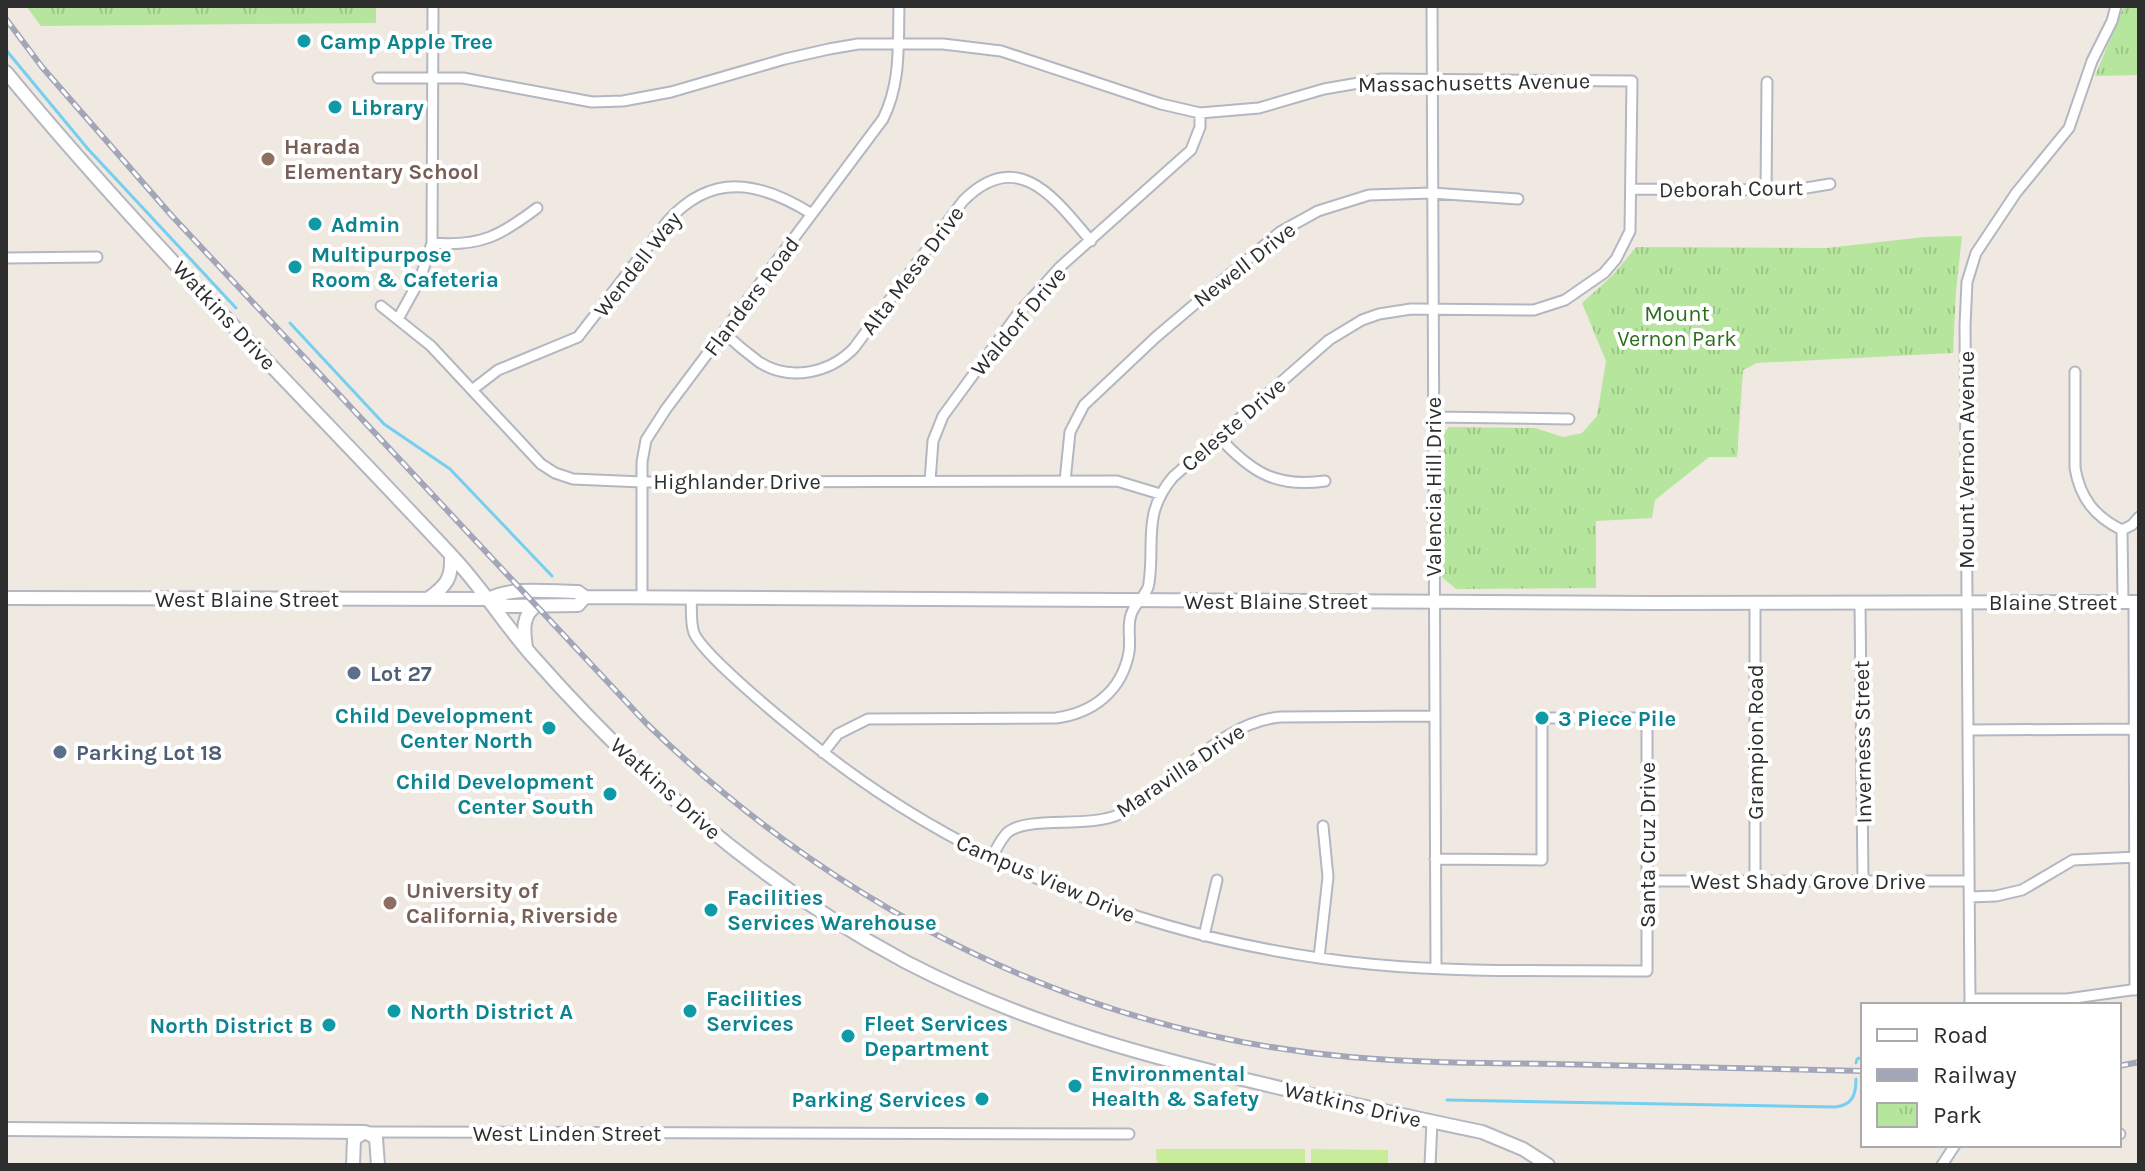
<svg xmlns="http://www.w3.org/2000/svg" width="2145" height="1171" font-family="Karla,sans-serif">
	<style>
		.park { fill: url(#park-tufts) }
		.pitch { fill: #c9ec9a }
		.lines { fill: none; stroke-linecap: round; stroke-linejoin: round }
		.stream { stroke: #75cff0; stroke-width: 3 }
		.street-casing { stroke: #b4b7c1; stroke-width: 13 }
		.secondary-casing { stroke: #b4b7c1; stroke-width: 16 }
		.street { stroke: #fff; stroke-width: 9 }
		.secondary { stroke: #fff; stroke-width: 12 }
		.rail-casing { stroke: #a3a6b8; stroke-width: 6 }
		.rail { stroke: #fff; stroke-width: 3; stroke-dasharray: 9; stroke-linecap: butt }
		.culture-dot { fill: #0f9aa8; stroke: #fff; stroke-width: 3 }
		.education-dot { fill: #8d6e63; stroke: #fff; stroke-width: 3 }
		.service-dot { fill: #5c6f8a; stroke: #fff; stroke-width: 3 }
		.labels { text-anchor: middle; stroke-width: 8; stroke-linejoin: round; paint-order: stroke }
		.culture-label { font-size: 22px; font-weight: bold; fill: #0d838f; stroke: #fff; text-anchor: start }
		.street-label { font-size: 22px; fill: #2e2e2e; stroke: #fff }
		.education-label { font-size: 22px; font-weight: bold; fill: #785e54; stroke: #fff; text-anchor: start }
		.park-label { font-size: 22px; fill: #2c6e1b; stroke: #fff }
		.service-label { font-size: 22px; font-weight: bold; fill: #4e5e75; stroke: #fff; text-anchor: start }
	</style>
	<defs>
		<pattern id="park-tufts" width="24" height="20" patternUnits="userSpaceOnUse" patternTransform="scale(2)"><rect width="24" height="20" fill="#b6e59e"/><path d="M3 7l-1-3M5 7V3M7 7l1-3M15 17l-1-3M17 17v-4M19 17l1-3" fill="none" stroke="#9dc588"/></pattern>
	</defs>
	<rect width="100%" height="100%" fill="#efe9e1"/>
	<!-- park -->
	<path class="park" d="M26 6H376V23L41 26Z
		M2124 6H2139V75L2095 76Z
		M1962 236 1956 291 1953 353 1757 363 1743 370 1737 457H1709L1655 500 1652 518 1596 521V588L1456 589 1442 577 1444 433 1449 427H1457L1535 428 1563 437 1582 433 1597 416 1606 361 1582 303 1613 275 1636 247 1827 248 1924 237Z"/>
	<!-- pitch -->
	<path class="pitch" d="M1156 1149H1305V1165H1157Z
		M1311 1149 1388 1150V1165H1311Z"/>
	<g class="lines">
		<!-- stream -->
		<path class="stream" d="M6 50 88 149 236 308
			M290 323 384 424 450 469 552 576
			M1856 1063 1857 1059 1863 1057
			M1447 1100 1835 1107C1852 1105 1856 1096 1856 1079"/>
		<defs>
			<path id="street" d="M1432 6 1436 968
				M378 78H463L592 102 623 101 671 92 785 59 829 49 858 44H943L1001 51 1161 104 1200 113 1259 108 1324 89 1382 79 1632 81 1630 231 1616 259 1604 273 1565 300 1534 310 1411 309 1379 314 1362 320 1329 340 1173 477C1142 514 1155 541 1149 583 1148 595 1134 603 1131 615 1127 626 1131 640 1129 652 1122 691 1093 713 1056 718L868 719 838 734 823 753
				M1632 189 1794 190 1830 184
				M1766 190 1767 82
				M432 243C480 247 500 236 537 208
				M6 258 97 257
				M381 306 431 346 541 464 555 473 573 479 642 482 1117 481 1160 494
				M398 319 420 279 432 243 433 6
				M724 333C735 343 747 353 759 362 790 382 830 373 854 348L963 201C1018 145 1056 200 1091 241
				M2075 372V468C2080 498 2095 517 2122 530L2123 602
				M472 390 498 370 578 337 667 222C712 171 761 182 812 214
				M1434 417 1569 419
				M1219 437C1251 472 1276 488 1325 481
				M930 481 933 441 943 416 1017 315 1060 267 1191 150 1200 127V113
				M1065 481 1070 432 1084 405 1156 337 1280 232 1318 211 1369 195 1432 193 1518 199
				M2122 530 2132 525 2139 517
				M642 597V462L646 440 666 409 883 119C901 83 898 46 899 6
				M691 597C692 608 690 622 694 633 703 654 773 712 794 729 957 865 1158 943 1369 964 1461 973 1555 970 1647 971V718H1542V860L1435 859
				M2134 602 2135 990
				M1860 603 1863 881
				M1969 730 2138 729
				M991 859C996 850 1000 840 1007 833 1027 815 1089 829 1120 814 1175 788 1217 722 1281 717L1434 716
				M1647 881H1969
				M1755 881V603
				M1970 897 1996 896 2022 890 2073 860 2137 857
				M1204 936 1217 880
				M1319 958 1328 877 1323 826
				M1970 999H2067L2138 989
				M1970 1005 1965 325 1967 282 1976 253 2016 193 2069 128 2092 61 2112 21 2116 6
				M368 1132 1129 1134
				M2119 1134H2120
				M1430 1165 1432 1122
				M1942 1165 1955 1145"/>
			<path id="secondary" d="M6 72C146 242 303 396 453 557 483 589 506 627 536 660 641 779 765 887 906 962 1029 1026 1155 1059 1289 1090 1353 1104 1418 1119 1482 1132L1523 1149 1548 1165
				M6 598 488 599 507 606 578 605 585 597
				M429 598C447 585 452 578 451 556
				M488 599C514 586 549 592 578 592L585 597 1654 603 2139 602
				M526 648C524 632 521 616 536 606
				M6 1129 365 1132 376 1138 378 1165
				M353 1165 354 1139 365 1132"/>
		</defs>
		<!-- street casing -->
		<use href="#street" class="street-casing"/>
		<!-- secondary casing -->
		<use href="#secondary" class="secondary-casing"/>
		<!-- street -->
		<use href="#street" class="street"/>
		<!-- secondary -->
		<use href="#secondary" class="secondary"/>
		<defs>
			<path id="rail" d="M6 19 42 67 172 216 646 723C839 911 1081 1033 1350 1057 1418 1063 1486 1063 1554 1064 1657 1066 1760 1069 1863 1071
				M2119 1066 2139 1062"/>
		</defs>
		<!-- rail casing -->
		<use href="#rail" class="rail-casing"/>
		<!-- rail -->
		<use href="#rail" class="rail"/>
	</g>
	<!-- markers -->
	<g class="culture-dot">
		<circle cx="304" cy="41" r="8"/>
		<circle cx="335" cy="107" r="8"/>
		<circle cx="315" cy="224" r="8"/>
		<circle cx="295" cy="267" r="8"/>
		<circle cx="1542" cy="718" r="8"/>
		<circle cx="549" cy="728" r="8"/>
		<circle cx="610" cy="794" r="8"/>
		<circle cx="711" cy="910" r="8"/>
		<circle cx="394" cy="1011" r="8"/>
		<circle cx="690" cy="1011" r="8"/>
		<circle cx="329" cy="1025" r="8"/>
		<circle cx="848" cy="1036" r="8"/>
		<circle cx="1075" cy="1086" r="8"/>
		<circle cx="982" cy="1099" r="8"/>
	</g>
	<g class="education-dot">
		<circle cx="268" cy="159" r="8"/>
		<circle cx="390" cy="903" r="8"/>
	</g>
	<g class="service-dot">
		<circle cx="354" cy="673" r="8"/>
		<circle cx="60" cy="752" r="8"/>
	</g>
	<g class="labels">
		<!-- culture labels -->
		<g class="culture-label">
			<text x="320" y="49">Camp Apple Tree</text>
			<text x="351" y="115">Library</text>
			<text x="331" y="232">Admin</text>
			<text x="311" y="262">Multipurpose<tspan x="311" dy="25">Room &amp; Cafeteria</tspan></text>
			<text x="533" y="723" text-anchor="end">Child Development<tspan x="533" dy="25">Center North</tspan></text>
			<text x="1558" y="726">3 Piece Pile</text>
			<text x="594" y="789" text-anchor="end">Child Development<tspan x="594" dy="25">Center South</tspan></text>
			<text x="727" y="905">Facilities<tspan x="727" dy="25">Services Warehouse</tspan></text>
			<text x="706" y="1006">Facilities<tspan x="706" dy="25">Services</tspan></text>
			<text x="410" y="1019">North District A</text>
			<text x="864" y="1031">Fleet Services<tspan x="864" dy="25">Department</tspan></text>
			<text x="313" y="1033" text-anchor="end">North District B</text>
			<text x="1091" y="1081">Environmental<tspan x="1091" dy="25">Health &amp; Safety</tspan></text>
			<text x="966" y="1107" text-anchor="end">Parking Services</text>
		</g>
		<!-- street labels -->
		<g class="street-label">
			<text transform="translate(1474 82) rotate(-1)" y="8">Massachusetts Avenue</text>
			<text transform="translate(1731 188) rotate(-1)" y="8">Deborah Court</text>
			<text transform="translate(637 264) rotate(-52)" y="8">Wendell Way</text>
			<text transform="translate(1244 264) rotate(-38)" y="8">Newell Drive</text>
			<text transform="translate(912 270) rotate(-53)" y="8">Alta Mesa Drive</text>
			<text transform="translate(751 296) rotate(-53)" y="8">Flanders Road</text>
			<text transform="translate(225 315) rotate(47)" y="8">Watkins Drive</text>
			<text transform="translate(1018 321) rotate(-50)" y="8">Waldorf Drive</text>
			<text transform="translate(1233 424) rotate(-41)" y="8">Celeste Drive</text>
			<text transform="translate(1966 460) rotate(-90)" y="8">Mount Vernon Avenue</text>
			<text x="737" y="489">Highlander Drive</text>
			<text transform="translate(1433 487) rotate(-90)" y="8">Valencia Hill Drive</text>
			<text x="247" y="607">West Blaine Street</text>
			<text x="1276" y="609">West Blaine Street</text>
			<text x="2053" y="610">Blaine Street</text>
			<text transform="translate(1755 742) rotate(-90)" y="8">Grampion Road</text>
			<text transform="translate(1862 742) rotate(-91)" y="8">Inverness Street</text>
			<text transform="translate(1180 770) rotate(-34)" y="8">Maravilla Drive</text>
			<text transform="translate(666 788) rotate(42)" y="8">Watkins Drive</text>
			<text transform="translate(1647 845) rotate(-90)" y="8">Santa Cruz Drive</text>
			<text transform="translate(1046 878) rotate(23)" y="8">Campus View Drive</text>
			<text x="1808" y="889">West Shady Grove Drive</text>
			<text transform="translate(1353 1104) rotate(13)" y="8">Watkins Drive</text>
			<text x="567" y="1141">West Linden Street</text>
		</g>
		<!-- education labels -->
		<g class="education-label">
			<text x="284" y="154">Harada<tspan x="284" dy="25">Elementary School</tspan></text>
			<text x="406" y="898">University of<tspan x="406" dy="25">California, Riverside</tspan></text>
		</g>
		<!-- park labels -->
		<g class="park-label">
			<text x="1677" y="321">Mount<tspan x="1677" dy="25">Vernon Park</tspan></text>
		</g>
		<!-- service labels -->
		<g class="service-label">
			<text x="370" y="681">Lot 27</text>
			<text x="76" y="760">Parking Lot 18</text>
		</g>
	</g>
	<!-- border -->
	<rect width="2145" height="1171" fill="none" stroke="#2e2e2e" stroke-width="16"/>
	<!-- legend -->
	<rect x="1861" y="1003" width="260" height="144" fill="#ffffff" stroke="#ababab" stroke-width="2"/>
	<rect x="1877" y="1029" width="40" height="12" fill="#ffffff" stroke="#ababab" stroke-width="2"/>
	<text x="1933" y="1043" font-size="24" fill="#2e2e2e">Road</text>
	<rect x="1877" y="1069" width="40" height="12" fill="#a3a6b8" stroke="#ababab" stroke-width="2"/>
	<text x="1933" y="1083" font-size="24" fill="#2e2e2e">Railway</text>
	<rect x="1877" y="1103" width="40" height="24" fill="url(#park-tufts)" stroke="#ababab" stroke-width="2"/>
	<text x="1933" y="1123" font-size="24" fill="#2e2e2e">Park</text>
</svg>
